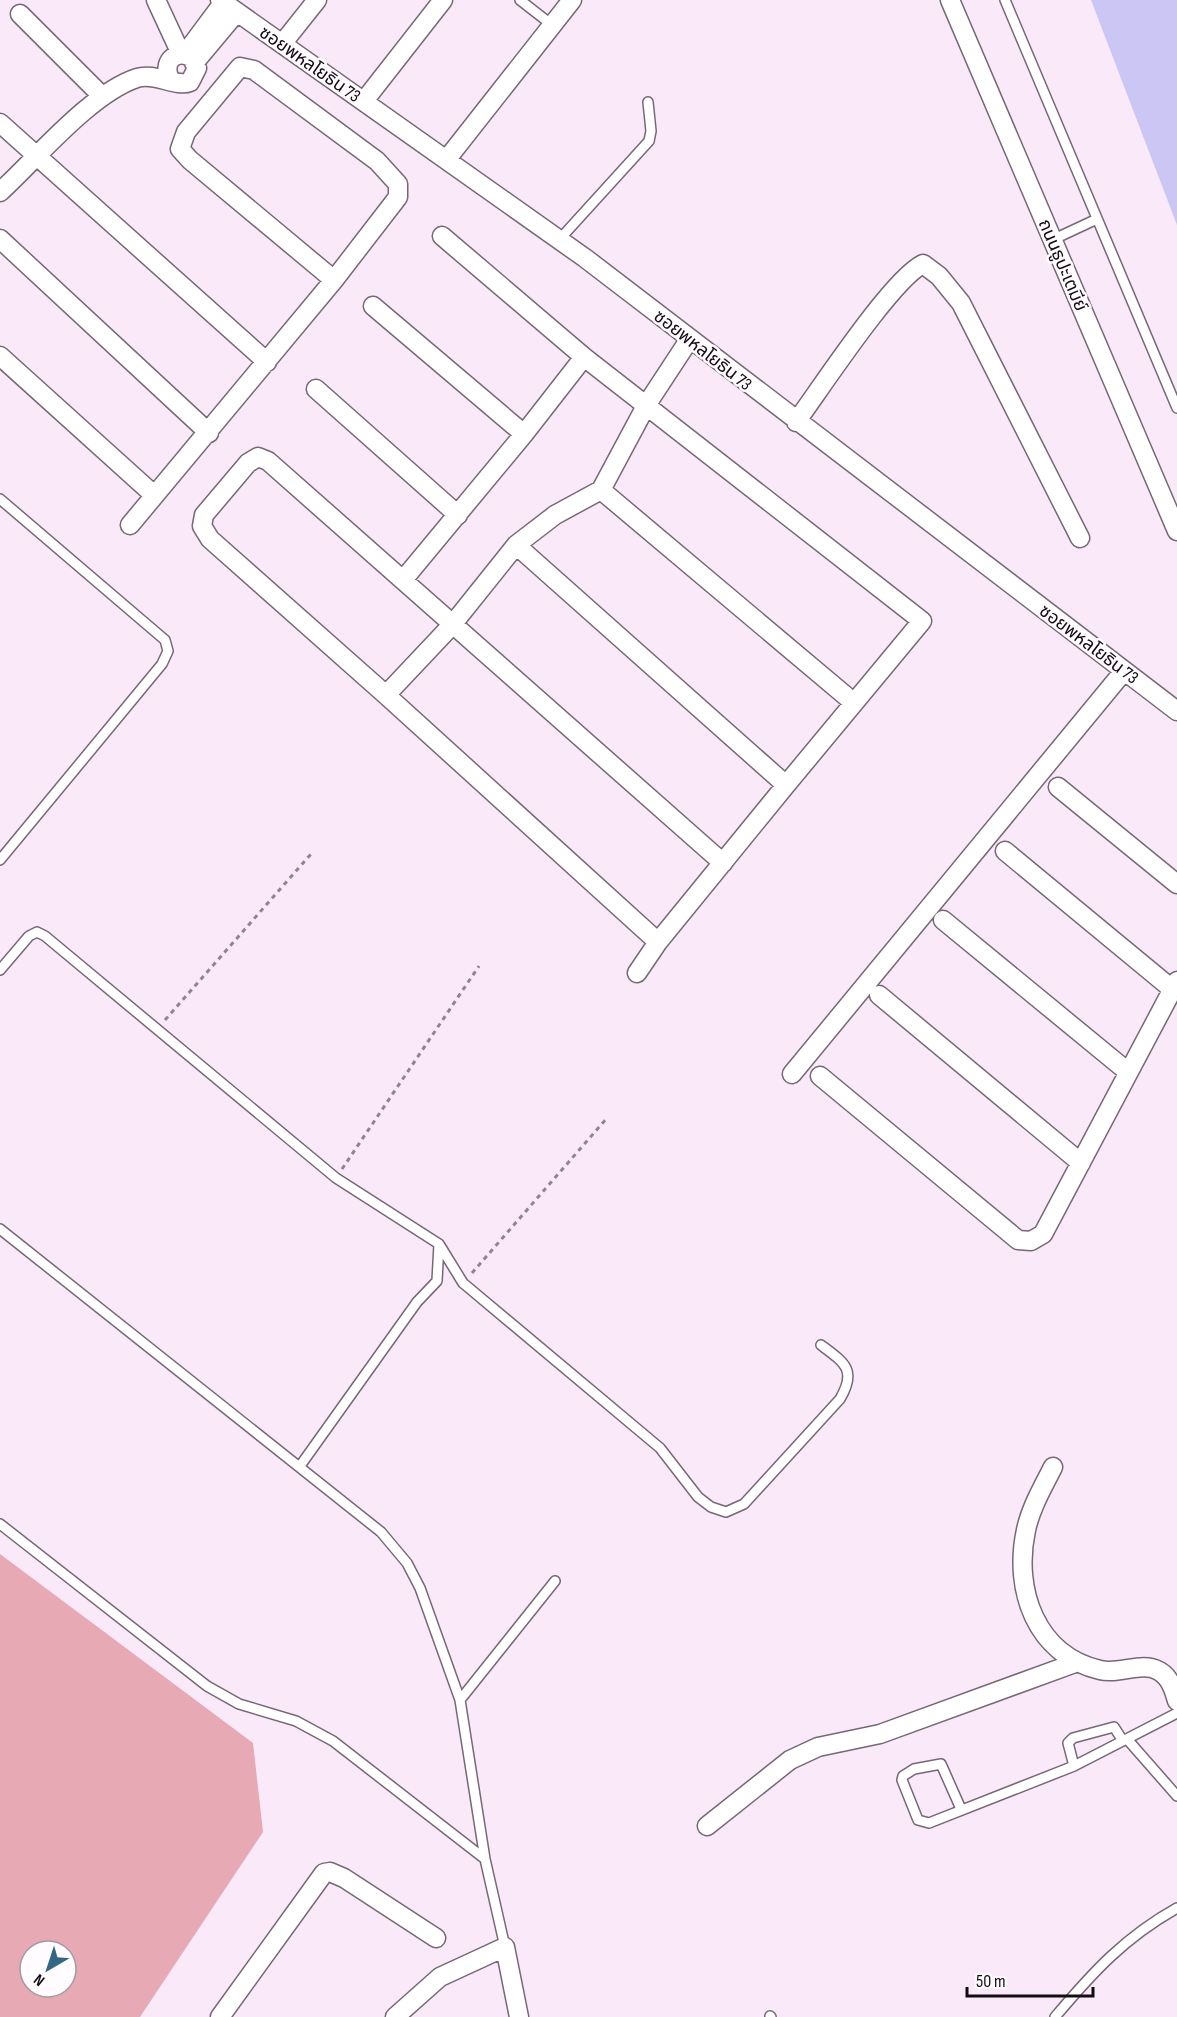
<svg xmlns="http://www.w3.org/2000/svg" width="1177" height="2017" font-family="'Sofia Sans Condensed','Noto Sans Thai',sans-serif">
	<style>
		.green { fill: #e7a9b4; fill-rule: evenodd }
		.water { fill: #ccc6f4 }
		.lines { fill: none; stroke-linecap: round; stroke-linejoin: round }
		.service-casing { stroke: #776876; stroke-width: 12 }
		.minor-casing { stroke: #776876; stroke-width: 21 }
		.path { stroke: #908490; stroke-width: 3; stroke-dasharray: 4.5 4.5; stroke-linecap: butt }
		.service { stroke: #fff; stroke-width: 9 }
		.minor { stroke: #fff; stroke-width: 18 }
		.labels { text-anchor: middle; stroke-width: 5; stroke-linejoin: round; paint-order: stroke }
		.street-label { font-size: 18px; fill: #130d13; stroke: #fffbfe }
	</style>
	<rect width="100%" height="100%" fill="#fae9f9"/>
	<!-- green -->
	<path class="green" d="M0 1554 253 1743 263 1832 140 2017H0ZM30 1951H66V1987H30Z"/>
	<!-- water -->
	<path class="water" d="M1091 0H1177V225Z"/>
	<g class="lines">
		<defs>
			<path id="service" d="M520 0 552 25
				M1005 0 1177 408
				M559 240 649 141 651 131 648 102
				M1052 240 1097 219
				M0 499 165 640 168 651 162 664 0 860
				M0 970 29 936 37 932 45 936 336 1178 439 1244
				M0 1229 381 1532 407 1563 420 1588 460 1700 485 1859 505 1947
				M300 1466 417 1302 437 1281 439 1244 463 1283 660 1448 698 1497 711 1507 726 1512 744 1504 840 1399C857 1370 845 1363 821 1345
				M0 1524 207 1686 239 1704 296 1721 333 1741 485 1859
				M460 1700 555 1581
				M1127 1739 1177 1796
				M1074 1766 1068 1743 1073 1738 1114 1727 1123 1741
				M961 1809 941 1764 914 1769 903 1776 902 1780 918 1820 929 1823 1074 1766 1177 1713
				M770 2016 771 2017
				M1055 2017C1093 1972 1125 1937 1177 1908"/>
			<path id="minor" d="M156 0 181 54
				M220 0 585 258 1177 711
				M950 0 1177 531
				M20 14 101 95
				M282 44 317 0
				M185 54 223 3
				M195 62 236 13
				M364 101 443 0
				M0 123 267 362
				M447 159 572 0
				M0 192C37 158 91 93 137 78 155 72 176 88 190 82L197 68 191 57C174 49 162 63 170 79
				M442 236 584 357 922 621 786 785 658 942 637 973
				M0 239 209 433
				M373 306 524 434
				M0 356 154 495
				M316 389 458 515
				M796 422C821 388 892 279 923 264L939 276 961 303 1080 538
				M601 490 853 702
				M130 525 334 280 398 197V184L377 161 254 70 240 67 186 132 180 149 190 160 334 280
				M516 545 786 785
				M403 580 524 434 584 357
				M386 695 452 625 516 545 555 515 601 490 647 404 689 340
				M1058 787 1177 884
				M1005 851 1172 989
				M943 920 1128 1072
				M658 942 386 695 210 539 202 526 204 515 248 463 258 457 268 461 723 863
				M879 995 1081 1163
				M792 1074 1124 671
				M820 1076 1018 1240 1031 1241 1043 1234 1177 981
				M1053 1467C1043 1487 1031 1507 1026 1530 1013 1590 1036 1655 1100 1670 1119 1675 1142 1661 1159 1671 1170 1677 1174 1690 1177 1701
				M707 1826 790 1760 818 1747 880 1734 1075 1663
				M220 2017 324 1873 330 1872 344 1878 436 1938
				M395 2017 440 1977 505 1947 519 2017"/>
		</defs>
		<!-- service casing -->
		<use href="#service" class="service-casing"/>
		<!-- minor casing -->
		<use href="#minor" class="minor-casing"/>
		<!-- path -->
		<path class="path" d="M165 1020 311 854
			M342 1169 479 966
			M472 1273 607 1118"/>
		<!-- service -->
		<use href="#service" class="service"/>
		<!-- minor -->
		<use href="#minor" class="minor"/>
	</g>
	<g class="labels">
		<!-- street labels -->
		<g class="street-label">
			<text transform="translate(310 64) rotate(35)" y="6">ซอยพหลโยธิน 73</text>
			<text transform="translate(1063 265) rotate(67)" y="6">ถนนธูปะเตมีย์</text>
			<text transform="translate(703 350) rotate(38)" y="6">ซอยพหลโยธิน 73</text>
			<text transform="translate(1089 644) rotate(37)" y="6">ซอยพหลโยธิน 73</text>
		</g>
	</g>
	<!-- north arrow -->
	<g transform="translate(48 1969) rotate(219)"><circle r="28" fill="#fffbfe" stroke="#a19ca0" stroke-width="1.5"/>
	<path d="M0-4.5L10 22L0 15L-10 22Z" fill="#336884"/>
	<text y="-9" font-size="16" font-weight="bold" text-anchor="middle" fill="#130d13">N</text>
	</g>
	<!-- scale -->
	<path d="M967 1987v9h126v-9" fill="none" stroke="#130d13" stroke-width="3"/>
	<text x="976" y="1987" font-size="18" fill="#130d13" stroke="#fffbfe" stroke-width="4.5" paint-order="stroke">50 m</text>
</svg>
